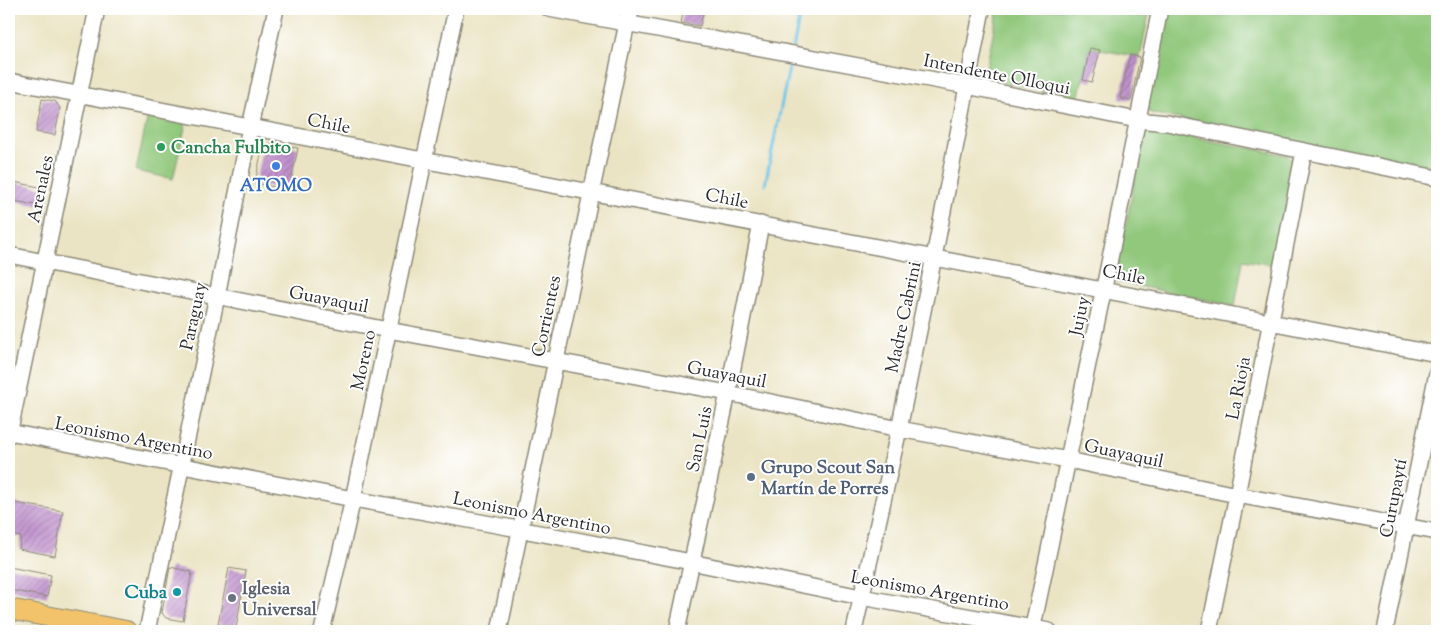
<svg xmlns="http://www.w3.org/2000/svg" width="1446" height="640" font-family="'Sorts Mill Goudy',serif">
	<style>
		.grass { fill: #91c87b; stroke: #5e7a53 }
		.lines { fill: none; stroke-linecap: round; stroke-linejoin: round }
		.stream { stroke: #6bc3e8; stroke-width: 3 }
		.building { fill: url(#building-hatch) }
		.minor-casing { stroke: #8b8878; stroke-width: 18 }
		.major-casing { stroke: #8b8878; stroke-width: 22 }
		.minor { stroke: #fff; stroke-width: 15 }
		.major { stroke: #f2c36a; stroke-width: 20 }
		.leisure-dot { fill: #2e9e5b; stroke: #fff; stroke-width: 2 }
		.shop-dot { fill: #3f7fe0; stroke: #fff; stroke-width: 2 }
		.service-dot { fill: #5c6f8a; stroke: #fff; stroke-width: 2 }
		.culture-dot { fill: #0f9aa8; stroke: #fff; stroke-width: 2 }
		.worship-dot { fill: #6b7280; stroke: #fff; stroke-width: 2 }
		.labels { text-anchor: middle; stroke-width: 4; stroke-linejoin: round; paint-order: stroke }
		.street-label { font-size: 18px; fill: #2b2b2b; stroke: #fff }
		.leisure-label { font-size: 18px; font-weight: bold; fill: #27864d; stroke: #fff; text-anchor: start }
		.shop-label { font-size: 18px; font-weight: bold; fill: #366cbe; stroke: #fff }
		.service-label { font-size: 18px; font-weight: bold; fill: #4e5e75; stroke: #fff; text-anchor: start }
		.worship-label { font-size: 18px; font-weight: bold; fill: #5b616d; stroke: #fff; text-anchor: start }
		.culture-label { font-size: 18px; font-weight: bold; fill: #0d838f; stroke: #fff; text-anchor: end }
	</style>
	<defs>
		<pattern id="building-hatch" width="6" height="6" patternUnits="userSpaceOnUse" patternTransform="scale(1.25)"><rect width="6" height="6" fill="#c091cd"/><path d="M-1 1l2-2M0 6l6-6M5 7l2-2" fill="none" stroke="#9c77a7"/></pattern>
	</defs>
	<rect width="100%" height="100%" fill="#fff"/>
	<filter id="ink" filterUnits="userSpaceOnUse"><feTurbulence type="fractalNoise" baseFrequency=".02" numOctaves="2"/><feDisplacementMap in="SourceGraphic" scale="10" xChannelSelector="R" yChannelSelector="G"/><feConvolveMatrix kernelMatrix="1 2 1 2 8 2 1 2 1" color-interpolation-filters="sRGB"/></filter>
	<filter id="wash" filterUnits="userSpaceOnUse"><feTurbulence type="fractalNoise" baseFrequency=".0096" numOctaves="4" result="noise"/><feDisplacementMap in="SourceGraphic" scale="20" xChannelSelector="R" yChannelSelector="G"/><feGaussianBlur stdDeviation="1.12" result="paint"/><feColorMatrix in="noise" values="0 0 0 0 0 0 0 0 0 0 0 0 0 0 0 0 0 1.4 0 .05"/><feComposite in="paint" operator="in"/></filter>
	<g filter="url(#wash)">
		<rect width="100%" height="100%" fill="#ebe4c4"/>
		<!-- grass -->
		<path class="grass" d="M998 9H1150L1140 57 1090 48 1078 99 984 78Z
			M1166 9H1437V172L1151 113 1148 110 1146 102Z
			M148 115 186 123 173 179 136 171Z
			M1152 130 1287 155 1294 161 1275 265 1243 260 1235 306 1115 281 1144 133Z"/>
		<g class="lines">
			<!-- stream -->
			<path class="stream" d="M793 49 801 9
				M765 185 791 58"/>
		</g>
		<g id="blocks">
			<!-- building -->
			<path class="building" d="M684 9H704L700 26 681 23Z
				M1090 48 1100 50 1092 82 1083 80Z
				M1130 55 1140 57 1131 100 1120 98Z
				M42 99 55 101 60 108 55 135 36 132Z
				M271 143 298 148 289 190 255 183 262 149Z
				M9 181 44 188 41 206 9 200Z
				M9 502 63 511 55 556 19 549 21 537 9 535Z
				M9 567 51 575 47 597 9 590Z
				M170 567 192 572 183 621 166 618 162 613Z
				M229 568 246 571 236 628 218 624Z"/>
		</g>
	</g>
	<g filter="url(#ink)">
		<use href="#blocks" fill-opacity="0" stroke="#8b8878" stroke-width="1"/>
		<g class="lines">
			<defs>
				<path id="minor" d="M549 9 967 86 1137 120 1167 123 1437 178
					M9 81 1437 354
					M9 255 388 330 728 393 899 429 1068 460 1237 495 1437 532
					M9 432 353 499 502 526 676 559 861 597 1049 631
					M9 435 97 9
					M147 631 217 296 250 127 276 9
					M322 631 353 499 456 9
					M499 631 627 23 632 9
					M677 631 728 393 761 224
					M854 631 899 429 937 242 982 9
					M1032 631 1106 278 1160 9
					M1209 631 1237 495 1304 151
					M1385 631 1437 373"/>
				<path id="major" d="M9 609 126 631"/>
			</defs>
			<!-- minor casing -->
			<use href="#minor" class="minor-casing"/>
			<!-- major casing -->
			<use href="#major" class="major-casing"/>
			<!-- minor -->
			<use href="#minor" class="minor"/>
			<!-- major -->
			<use href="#major" class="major"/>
		</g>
	</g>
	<!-- markers -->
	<circle class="leisure-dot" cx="161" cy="147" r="5"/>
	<circle class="shop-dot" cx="276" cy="166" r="5"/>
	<circle class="service-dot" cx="751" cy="477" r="5"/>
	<circle class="culture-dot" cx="177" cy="592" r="5"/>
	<circle class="worship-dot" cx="232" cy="598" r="5"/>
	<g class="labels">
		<!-- street labels -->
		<g class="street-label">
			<text transform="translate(997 74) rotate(11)" y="6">Intendente Olloqui</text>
			<text transform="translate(329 123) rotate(11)" y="6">Chile</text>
			<text transform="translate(40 189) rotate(-78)" y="6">Arenales</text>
			<text transform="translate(727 198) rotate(11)" y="6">Chile</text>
			<text transform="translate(1124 274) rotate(11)" y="6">Chile</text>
			<text transform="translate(329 299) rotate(11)" y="6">Guayaquil</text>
			<text transform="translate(193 316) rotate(-78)" y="6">Paraguay</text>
			<text transform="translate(546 316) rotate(-78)" y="6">Corrientes</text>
			<text transform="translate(1079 316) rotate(-78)" y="6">Jujuy</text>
			<text transform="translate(903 317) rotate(-78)" y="6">Madre Cabrini</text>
			<text transform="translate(363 360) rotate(-78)" y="6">Moreno</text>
			<text transform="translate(727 374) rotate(11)" y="6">Guayaquil</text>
			<text transform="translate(1238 388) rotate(-79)" y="6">La Rioja</text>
			<text transform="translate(134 438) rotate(11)" y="6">Leonismo Argentino</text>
			<text transform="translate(699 439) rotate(-78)" y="6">San Luis</text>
			<text transform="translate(1124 453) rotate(12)" y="6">Guayaquil</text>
			<text transform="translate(1393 498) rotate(-79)" y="6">Curupaytí</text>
			<text transform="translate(532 513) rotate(11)" y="6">Leonismo Argentino</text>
			<text transform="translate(930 590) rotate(10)" y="6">Leonismo Argentino</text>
		</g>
		<!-- leisure labels -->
		<g class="leisure-label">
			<text x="171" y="153">Cancha Fulbito</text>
		</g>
		<!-- shop labels -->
		<g class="shop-label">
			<text x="276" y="191">ATOMO</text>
		</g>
		<!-- service labels -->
		<g class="service-label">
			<text x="761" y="473">Grupo Scout San<tspan x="761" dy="21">Martín de Porres</tspan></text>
		</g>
		<!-- worship labels -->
		<g class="worship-label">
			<text x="242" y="594">Iglesia<tspan x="242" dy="21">Universal</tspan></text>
		</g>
		<!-- culture labels -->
		<g class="culture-label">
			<text x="167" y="598">Cuba</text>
		</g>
	</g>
	<!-- margin -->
	<rect width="1446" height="640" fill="none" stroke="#fff" stroke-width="30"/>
</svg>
